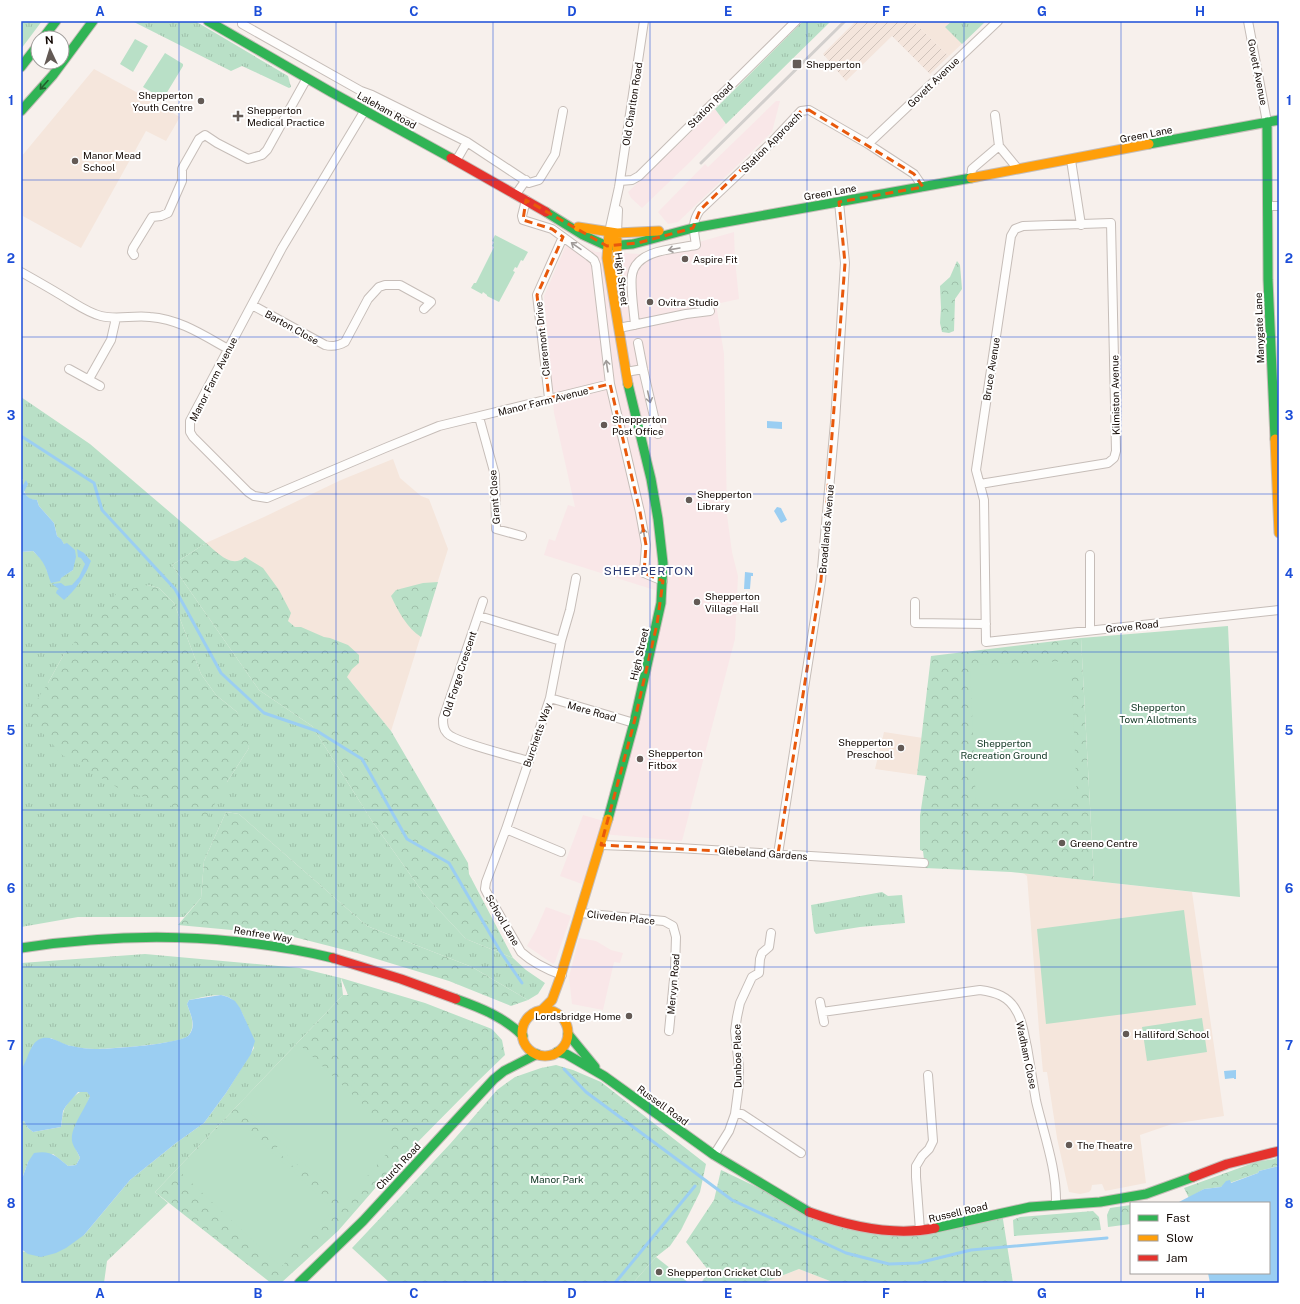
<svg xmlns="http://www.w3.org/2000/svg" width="1300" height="1304" font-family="'Public Sans',sans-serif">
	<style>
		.commercial { fill: #f9e7e8 }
		.industrial { fill: url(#industrial-furrows) }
		.built { fill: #f5e6dc }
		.grass { fill: url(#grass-tufts); fill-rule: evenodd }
		.forest { fill: url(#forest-crowns) }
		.garden { fill: #b9e0c7 }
		.water { fill: #9bcef2 }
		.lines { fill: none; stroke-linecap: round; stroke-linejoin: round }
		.stream { stroke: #9bcef2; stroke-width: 3 }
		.street-casing { stroke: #c6bdb8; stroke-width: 10 }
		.fast-casing { stroke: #c6bdb8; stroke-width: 11 }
		.slow-casing { stroke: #c6bdb8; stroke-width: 11 }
		.jam-casing { stroke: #c6bdb8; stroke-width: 11 }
		.street { stroke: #fefdfc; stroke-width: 8 }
		.fast { stroke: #30b455; stroke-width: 9 }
		.slow { stroke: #ff9f0a; stroke-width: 9 }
		.jam { stroke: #e5322d; stroke-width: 9 }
		.rail { stroke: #d2cfcd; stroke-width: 3 }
		.oneway { stroke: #225e2c }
		.oneway2 { stroke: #a09b99 }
		.marked { fill: none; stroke: #e8590c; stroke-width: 3; stroke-dasharray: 8 5; stroke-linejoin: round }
		.grid { fill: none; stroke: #1d4ed8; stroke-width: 1; stroke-opacity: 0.55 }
		.poi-dot { fill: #635a55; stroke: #fff; stroke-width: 1.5 }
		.labels { text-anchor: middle; stroke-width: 4; stroke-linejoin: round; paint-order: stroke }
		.poi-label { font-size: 10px; fill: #130904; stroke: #fff; text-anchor: start }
		.street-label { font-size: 10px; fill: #130904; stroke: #fff }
		.park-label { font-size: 10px; fill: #113724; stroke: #fff }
		.quarter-label { font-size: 12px; letter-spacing: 1px; fill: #293972; stroke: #fff }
		.neatline { fill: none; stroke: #1d4ed8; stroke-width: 1.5 }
		.grid-label { font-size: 13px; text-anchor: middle; font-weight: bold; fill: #1d4ed8 }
	</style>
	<defs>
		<pattern id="industrial-furrows" width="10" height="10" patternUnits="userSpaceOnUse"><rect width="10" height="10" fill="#f4e5dc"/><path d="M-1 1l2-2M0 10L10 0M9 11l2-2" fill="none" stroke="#d0c3bb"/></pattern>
		<pattern id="grass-tufts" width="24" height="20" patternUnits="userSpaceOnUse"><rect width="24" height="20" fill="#b9e0c7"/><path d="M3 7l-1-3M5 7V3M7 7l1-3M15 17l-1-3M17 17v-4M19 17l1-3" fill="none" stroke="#9ebfa9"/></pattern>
		<pattern id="forest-crowns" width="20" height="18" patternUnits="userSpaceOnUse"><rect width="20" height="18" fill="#b9e0c7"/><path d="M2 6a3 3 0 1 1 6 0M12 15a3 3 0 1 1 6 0" fill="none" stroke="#9ebfa9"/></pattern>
	</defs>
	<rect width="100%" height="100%" fill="#f7f0ec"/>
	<!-- commercial -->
	<path class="commercial" d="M776 101H780L772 132 678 222 668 224 658 212 705 164 708 167Z
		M715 109 726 124 691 161 642 208 631 198 628 192Z
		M734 232 735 260 739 299 716 304 724 354 727 515 732 552 738 576 735 639 682 841 602 834 582 884 560 876 583 815 607 822 664 593 544 555 549 539 555 541 568 505 575 507 554 413 544 296 569 238 596 252 641 254 692 244Z
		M546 907 571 916 555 962 553 964 527 946 536 930Z
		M579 938 596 941 611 950 623 953 620 963 614 962 603 1010 572 1004 569 977Z"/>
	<!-- industrial -->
	<path class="industrial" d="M856 21H913L949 56 930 74 892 36 846 81 823 54Z"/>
	<!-- built -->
	<path class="built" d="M913 21H986L949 56Z
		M94 69 138 93 158 107 164 108 180 117 166 141 146 131 81 248 21 215V195L23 191 21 189V157Z
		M393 459 400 478 421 496 429 499 448 549 391 731 334 661 288 621 206 543 264 517 341 480Z
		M884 732 923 738 917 775 875 769Z
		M1023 873 1192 892 1224 1116 1172 1124 1140 1135 1146 1183 1105 1191 1102 1184 1092 1185 1091 1190 1089 1192 1080 1194 1069 1192 1057 1138 1047 1072H1043L1039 1030 1027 876Z
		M799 1269 830 1281 831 1283H764Z"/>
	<!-- grass -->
	<path class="grass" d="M24 21H42L21 49V24Z
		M132 21H195L288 76 291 87 289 88 242 66 231 71Z
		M803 21 830 22 726 124 715 109Z
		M952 21H986L962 44 945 27Z
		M21 397 90 444 206 543 172 565 259 690 312 726 372 821 424 894 466 939 513 958 526 970 545 983 538 994 528 1000 472 967 367 926 239 814 226 812 204 861 201 898 184 917H78L21 927V552L33 551C39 557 47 563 47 572L60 578 73 570C69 559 67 543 57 536L54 523 39 506 37 500C23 499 27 493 21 484L23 479H21ZM148 585 159 588 174 603 201 674 216 695 237 712 249 748 227 782 48 683 64 654Z
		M882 892 888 896 902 895 905 923 860 927 816 934 814 931 811 905Z
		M145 954 300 968 341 978 343 995 155 1192 168 1203 107 1261 104 1283H21V1249L24 1252 84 1235 130 1180 176 1143 204 1123 226 1093 254 1048C248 1032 243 996 220 995 210 995 199 998 189 1000L187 1004C190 1013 197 1026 188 1036 180 1044 109 1049 95 1049 87 1049 78 1048 71 1046 64 1045 57 1041 51 1038L33 1045 26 1064 21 1069V963Z
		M82 1091 87 1092 89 1093 90 1096 73 1143 80 1158 76 1165 68 1166 53 1154 28 1162 23 1176 21 1178V1122L24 1121 28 1128 33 1132 61 1127C62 1122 62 1115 64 1110 66 1104 76 1093 82 1091Z"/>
	<!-- forest -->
	<path class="forest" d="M957 261 960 265 962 289 955 299 954 331 949 333 942 332 940 323 941 308 940 286 950 277Z
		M206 543C217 552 231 569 245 557L263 568 279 590 291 613 288 621 295 627H301L324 637 330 638 348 645 359 655V663L352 669 347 677 391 731 468 863 469 874 513 958 466 939 424 894 372 821 312 726 259 690 172 565Z
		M438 582 421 637C407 628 398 611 391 596L396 590 423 583Z
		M148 585 159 588 174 603 201 674 216 695 237 712 246 731 249 748 227 782 207 818 120 789 62 755 27 715 48 683 64 654 118 592Z
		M1081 638 1094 881 1011 872 925 868 923 851 920 850V816L926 776 917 775 931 656Z
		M226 812 239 814 367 926 472 967 528 1000 511 1006 449 981 357 953 286 935 178 925 201 898 204 861Z
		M341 978 425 1003 492 1029 502 1040 505 1055 476 1083 398 1162 338 1231 281 1283H271L155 1192 343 995H348Z
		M556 1065 573 1070 601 1082 706 1164 700 1192 681 1230 670 1246 656 1257 633 1283H390L352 1248 450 1144 497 1090 515 1077 541 1068Z
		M1279 1156V1166L1259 1171 1258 1173 1224 1185 1221 1187 1204 1189 1189 1198 1184 1188 1256 1162 1274 1159Z
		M721 1170 809 1212 890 1231 1002 1213 1013 1283H831L830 1281 799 1269 763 1283H701L709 1271 686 1242 714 1200Z
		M1131 1205V1224L1108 1227 1107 1215 1110 1208Z
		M1093 1211 1099 1217 1101 1230 1014 1236 1013 1220 1020 1217Z"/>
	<!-- garden -->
	<path class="garden" d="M135 39 148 46 133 72 120 64Z
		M165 53 183 64V66L163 99 143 87Z
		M495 235 528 252 523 261 521 260 517 268 515 267 513 271 515 272 499 302 487 296V295L483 292 482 294 471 288 474 283H476L494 247 492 246 494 242 492 241Z
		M1228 626 1240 897 1094 881 1081 638Z
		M1071 661 1077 799 976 804 970 665Z
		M1184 910 1196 1005 1046 1024 1037 929Z
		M1202 1018 1207 1052 1147 1061 1142 1027Z
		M299 1044 399 1139 345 1202 240 1103Z
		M345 1074 371 1099 368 1102 342 1077Z
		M231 1114 334 1210 281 1267 178 1170Z
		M278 1146 304 1171 301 1174 275 1149Z
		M656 1257 661 1261 689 1283H633Z"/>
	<!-- water -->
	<path class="water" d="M767 421 782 422V429L767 428Z
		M26 480 28 484 24 492C28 498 30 499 37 500L39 506 54 523 57 536 61 539 64 544 67 543 75 550 76 557 73 570 61 578 60 581 51 583C45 566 46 564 33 551L21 552V484L23 485Z
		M777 507 781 508 787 520 781 523 774 511Z
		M77 549 84 553 91 561 90 563C86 575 74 592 64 600L56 593 57 590 59 589 52 584 61 583 65 586 72 585 79 577 85 564 81 558 78 557Z
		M745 572 753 573V576H751L750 589H744Z
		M221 995 228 997 235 1001 240 1008 255 1041 251 1054 226 1093 204 1123 176 1143 130 1180 84 1235 66 1248 56 1253 41 1257 28 1254 21 1249V1178L23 1176 28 1162 34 1153C51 1150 56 1156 68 1166L76 1165 80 1158C78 1152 73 1147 72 1141 70 1128 85 1109 90 1096L87 1092H78L66 1106 63 1111 61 1127 33 1132 28 1128 24 1121 21 1122V1069C29 1060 29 1041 43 1038 54 1036 62 1045 72 1046 80 1048 88 1049 96 1049 111 1049 181 1044 189 1035 197 1026 190 1013 187 1004L189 1000Z
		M1236 1070V1079H1234V1078L1225 1079 1224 1071Z
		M1279 1166V1283H1210L1208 1273H1269V1203H1177L1204 1189 1221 1187 1226 1181 1230 1180 1231 1183 1258 1173 1259 1171Z"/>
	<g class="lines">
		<!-- stream -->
		<path class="stream" d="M21 436 94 483 102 510 175 589 221 673 264 713 317 731 362 759 407 839 449 863 500 951 522 983
			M564 1069 586 1092 732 1200 846 1253 889 1264 918 1263 971 1250 1107 1238
			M615 1283 695 1186"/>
		<defs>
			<path id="street" d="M1248 21 1267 122
				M242 24 361 91 372 95 467 142 529 183 539 180 555 154 563 111
				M365 110 282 248 190 421V432L193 437 248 492 254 496 267 498 385 448 439 426 610 384
				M995 115 999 146
				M868 144 998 21
				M1071 160 1081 225
				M456 161 467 142
				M971 178 972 169 999 146 1018 169
				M620 181 632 180 639 176 796 21
				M516 194 526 180
				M526 200 522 216 523 220 552 229 589 256 594 260 596 265 610 384 640 512 646 545 644 573 663 581
				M1268 206H1279
				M609 232 619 187 644 21
				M617 233 618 210
				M134 255 132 252 133 248 152 217 161 216 168 213 182 181V169L199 139 205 135 217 143 248 159 262 155 267 150 307 78
				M21 272C37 281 53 290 69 300 79 306 89 313 101 316 117 320 133 315 150 317 179 319 203 335 228 349
				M252 305 325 345C333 347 338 346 345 342L368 299 379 287 385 285H400L431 302 424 309
				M635 325C634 311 630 287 632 275 636 249 676 249 696 245 694 231 691 223 700 210L770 144 801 111 809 110 868 144 914 174 923 187
				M619 328 686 314 710 311
				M638 343 643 369 658 434
				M69 369 100 386
				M626 372 643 369
				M89 379 111 340 116 318
				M549 398 537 295 563 237
				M479 417 495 475 496 529 522 536
				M638 430 656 426
				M980 484 1108 463 1114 458 1116 451 1111 223 1023 226 1015 229 1011 236 976 470 984 500 986 642 1279 610
				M1090 555V630
				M483 601 443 719C443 724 443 729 447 733 454 742 515 757 529 761
				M915 602V623L986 624
				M479 616 561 641
				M550 698 634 723
				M506 829 561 852
				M601 845 679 848 924 863
				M778 854 821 580 835 422 845 263 839 202
				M580 913 664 921 673 926 676 937 675 969 669 1031
				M562 975C548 970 532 962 521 952L487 893 485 889 486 882 506 829 550 698 561 641 570 610 576 578
				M820 1002 824 1022
				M822 1012 980 990C995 992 1009 996 1017 1012 1023 1022 1024 1035 1027 1047 1030 1065 1033 1083 1036 1101 1044 1135 1057 1169 1056 1205
				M735 1114H742L801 1153
				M714 1155 729 1131 735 1114 739 1084V1067L735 1031 737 1017 740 1003 752 977 759 973 760 959 762 953 769 947 771 933
				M920 1230 916 1177V1166L922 1156 929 1149 933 1141 928 1075"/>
			<path id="fast" d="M208 21 331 92 451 158
				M43 38 56 21
				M21 67 38 45
				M21 111 53 75 93 21
				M1267 122 1268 280 1275 439
				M1149 144 1279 120
				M546 212 583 235 607 246 633 244 693 228 971 178
				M608 819 634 723 661 603 663 563 658 519 651 479 628 384
				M21 948C127 932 228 933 333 958
				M456 999C481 1008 504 1017 523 1036
				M568 1034 595 1067
				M557 1052 566 1054 604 1076 714 1155 809 1212
				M935 1228 1030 1207 1100 1202 1146 1194 1193 1177
				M299 1283 363 1221 494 1079 504 1071 537 1054"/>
			<path id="slow" d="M971 178 1149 144
				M578 227 617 233 659 231
				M609 232 607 258 628 384
				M617 239V280
				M1275 439 1279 533
				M542 1010 552 1000 560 978 608 819
				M522 1033a23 23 0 1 1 46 0a23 23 0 1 1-46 0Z"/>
			<path id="jam" d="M451 158 546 212
				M333 958 401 979 456 999
				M1193 1177 1227 1164 1279 1151
				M809 1212C848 1226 893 1237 935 1228"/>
		</defs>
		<!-- street casing -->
		<use href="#street" class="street-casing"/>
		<!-- fast casing -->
		<use href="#fast" class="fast-casing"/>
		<!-- slow casing -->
		<use href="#slow" class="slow-casing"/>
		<!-- jam casing -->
		<use href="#jam" class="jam-casing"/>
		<!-- street -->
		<use href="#street" class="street"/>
		<!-- fast -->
		<use href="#fast" class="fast"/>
		<!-- slow -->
		<use href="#slow" class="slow"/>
		<!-- jam -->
		<use href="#jam" class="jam"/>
		<!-- rail -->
		<path class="rail" d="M701 163 845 21"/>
	</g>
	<!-- one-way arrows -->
	<defs><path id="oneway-shaft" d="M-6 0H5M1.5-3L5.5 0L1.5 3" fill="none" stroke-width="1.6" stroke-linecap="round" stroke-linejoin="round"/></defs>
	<use class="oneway" href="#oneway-shaft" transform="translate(44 85) rotate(132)"/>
	<g class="oneway2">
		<use href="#oneway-shaft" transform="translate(576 246) rotate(-145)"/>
		<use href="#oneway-shaft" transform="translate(674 249) rotate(170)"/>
		<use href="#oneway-shaft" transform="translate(607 366) rotate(-99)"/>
		<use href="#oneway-shaft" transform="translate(649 397) rotate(77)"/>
		<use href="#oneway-shaft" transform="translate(644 534) rotate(-100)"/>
	</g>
	<!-- marked area -->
	<path class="marked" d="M809 110 914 174 923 187 839 202 845 263 821 580 778 854 601 845 634 723 657 624 663 581 644 573 646 545 640 512 610 384 549 398 537 295 563 237 552 229 523 220 526 200 607 246 638 243 693 228 700 210 801 111Z"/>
	<!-- grid -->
	<path class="grid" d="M179 21V1283M336 21V1283M493 21V1283M650 21V1283M807 21V1283M964 21V1283M1121 21V1283M21 180H1279M21 337H1279M21 494H1279M21 652H1279M21 810H1279M21 967H1279M21 1124H1279"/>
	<!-- markers -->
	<g class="poi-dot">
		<rect x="792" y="59" width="10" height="10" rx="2"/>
		<circle cx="201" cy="101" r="4"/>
		<path d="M236 110h4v4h4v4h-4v4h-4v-4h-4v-4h4z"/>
		<circle cx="75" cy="161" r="4"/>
		<circle cx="685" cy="259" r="4"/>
		<circle cx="650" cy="302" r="4"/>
		<circle cx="604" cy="425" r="4"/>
		<circle cx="689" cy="500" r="4"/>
		<circle cx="697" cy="602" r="4"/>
		<circle cx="901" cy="748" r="4"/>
		<circle cx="640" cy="759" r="4"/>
		<circle cx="1062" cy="843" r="4"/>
		<circle cx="629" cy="1016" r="4"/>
		<circle cx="1126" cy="1034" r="4"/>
		<circle cx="1069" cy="1145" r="4"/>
		<circle cx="659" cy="1272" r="4"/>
	</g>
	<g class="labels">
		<!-- poi labels -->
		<g class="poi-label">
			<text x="806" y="68">Shepperton</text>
			<text x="193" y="99" text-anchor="end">Shepperton<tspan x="193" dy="12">Youth Centre</tspan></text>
			<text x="247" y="114">Shepperton<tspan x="247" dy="12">Medical Practice</tspan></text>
			<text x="83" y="159">Manor Mead<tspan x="83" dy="12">School</tspan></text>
			<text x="693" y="263">Aspire Fit</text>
			<text x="658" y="306">Ovitra Studio</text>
			<text x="612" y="423">Shepperton<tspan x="612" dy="12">Post Office</tspan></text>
			<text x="697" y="498">Shepperton<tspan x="697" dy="12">Library</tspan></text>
			<text x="705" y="600">Shepperton<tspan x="705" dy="12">Village Hall</tspan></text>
			<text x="893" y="746" text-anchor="end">Shepperton<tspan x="893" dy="12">Preschool</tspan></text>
			<text x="648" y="757">Shepperton<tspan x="648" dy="12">Fitbox</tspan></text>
			<text x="1070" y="847">Greeno Centre</text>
			<text x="621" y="1020" text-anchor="end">Lordsbridge Home</text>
			<text x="1134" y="1038">Halliford School</text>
			<text x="1077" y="1149">The Theatre</text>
			<text x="667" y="1276">Shepperton Cricket Club</text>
		</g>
		<!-- street labels -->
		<g class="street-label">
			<text transform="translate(1258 72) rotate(79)" y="4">Govett Avenue</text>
			<text transform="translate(933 82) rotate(-44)" y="4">Govett Avenue</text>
			<text transform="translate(632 104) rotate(-81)" y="4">Old Charlton Road</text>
			<text transform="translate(710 105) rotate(-45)" y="4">Station Road</text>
			<text transform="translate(387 110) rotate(29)" y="4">Laleham Road</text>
			<text transform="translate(1146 134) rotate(-11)" y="4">Green Lane</text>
			<text transform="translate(771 142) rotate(-45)" y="4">Station Approach</text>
			<text transform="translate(830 192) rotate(-10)" y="4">Green Lane</text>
			<text transform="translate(622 279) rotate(83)" y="4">High Street</text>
			<text transform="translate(292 327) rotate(29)" y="4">Barton Close</text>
			<text transform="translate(1259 328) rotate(-92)" y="4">Manygate Lane</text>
			<text transform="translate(542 339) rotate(-96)" y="4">Claremont Drive</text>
			<text transform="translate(991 369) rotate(-81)" y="4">Bruce Avenue</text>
			<text transform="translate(213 379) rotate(-63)" y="4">Manor Farm Avenue</text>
			<text transform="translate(1115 395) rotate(-91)" y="4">Kilmiston Avenue</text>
			<text transform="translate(543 401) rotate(-14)" y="4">Manor Farm Avenue</text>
			<text transform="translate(494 497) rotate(-94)" y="4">Grant Close</text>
			<text transform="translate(826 529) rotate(-85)" y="4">Broadlands Avenue</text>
			<text transform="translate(1132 626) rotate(-6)" y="4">Grove Road</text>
			<text transform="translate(639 654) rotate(-77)" y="4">High Street</text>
			<text transform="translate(459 674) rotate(-72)" y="4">Old Forge Crescent</text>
			<text transform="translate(592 711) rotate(16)" y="4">Mere Road</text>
			<text transform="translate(537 735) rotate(-71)" y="4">Burchetts Way</text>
			<text transform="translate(763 853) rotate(4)" y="4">Glebeland Gardens</text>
			<text transform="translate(621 917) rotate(6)" y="4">Cliveden Place</text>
			<text transform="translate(503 920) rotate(60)" y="4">School Lane</text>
			<text transform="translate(263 934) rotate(9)" y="4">Renfree Way</text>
			<text transform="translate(673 984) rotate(-85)" y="4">Mervyn Road</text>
			<text transform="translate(1027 1055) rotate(78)" y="4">Wadham Close</text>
			<text transform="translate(737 1056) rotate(-91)" y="4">Dunboe Place</text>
			<text transform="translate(663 1105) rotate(36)" y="4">Russell Road</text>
			<text transform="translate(398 1166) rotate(-47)" y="4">Church Road</text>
			<text transform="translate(958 1212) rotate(-13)" y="4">Russell Road</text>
		</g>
		<!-- park labels -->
		<g class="park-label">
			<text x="1158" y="711">Shepperton<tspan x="1158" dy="12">Town Allotments</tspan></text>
			<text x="1004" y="747">Shepperton<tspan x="1004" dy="12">Recreation Ground</tspan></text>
			<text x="557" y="1183">Manor Park</text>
		</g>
		<!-- quarter labels -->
		<g class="quarter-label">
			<text x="649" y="575">SHEPPERTON</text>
		</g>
	</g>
	<!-- border -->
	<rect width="1300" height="1304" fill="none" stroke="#ffffff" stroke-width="44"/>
	<!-- legend -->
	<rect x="1130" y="1202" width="140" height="72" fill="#ffffff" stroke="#a19d9b"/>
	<rect x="1138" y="1215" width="20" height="6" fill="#30b455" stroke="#a19d9b"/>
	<text x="1166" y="1222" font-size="12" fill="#130904">Fast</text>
	<rect x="1138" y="1235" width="20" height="6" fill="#ff9f0a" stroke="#a19d9b"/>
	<text x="1166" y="1242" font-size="12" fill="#130904">Slow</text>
	<rect x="1138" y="1255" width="20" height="6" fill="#e5322d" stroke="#a19d9b"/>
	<text x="1166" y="1262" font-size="12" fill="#130904">Jam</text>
	<!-- north arrow -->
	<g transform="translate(50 50) rotate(356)"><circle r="19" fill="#ffffff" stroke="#a19d9b"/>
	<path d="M0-3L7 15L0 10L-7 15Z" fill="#635a55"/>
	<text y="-6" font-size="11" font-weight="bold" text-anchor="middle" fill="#130904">N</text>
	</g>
	<rect x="22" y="22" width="1256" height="1260" class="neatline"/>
	<g class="grid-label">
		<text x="100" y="16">A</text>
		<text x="258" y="16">B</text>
		<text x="414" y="16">C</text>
		<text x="572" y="16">D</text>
		<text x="728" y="16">E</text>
		<text x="886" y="16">F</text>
		<text x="1042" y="16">G</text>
		<text x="1200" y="16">H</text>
		<text x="11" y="105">1</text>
		<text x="1289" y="105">1</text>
		<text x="11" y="263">2</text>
		<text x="1289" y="263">2</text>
		<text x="11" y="420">3</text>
		<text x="1289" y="420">3</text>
		<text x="11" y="578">4</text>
		<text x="1289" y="578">4</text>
		<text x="11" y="735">5</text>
		<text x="1289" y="735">5</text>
		<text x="11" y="893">6</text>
		<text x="1289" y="893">6</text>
		<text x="11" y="1050">7</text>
		<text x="1289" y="1050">7</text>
		<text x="11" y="1208">8</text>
		<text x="1289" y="1208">8</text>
		<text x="100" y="1298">A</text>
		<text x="258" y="1298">B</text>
		<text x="414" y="1298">C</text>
		<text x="572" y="1298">D</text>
		<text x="728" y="1298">E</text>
		<text x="886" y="1298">F</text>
		<text x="1042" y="1298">G</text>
		<text x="1200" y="1298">H</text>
	</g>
</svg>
